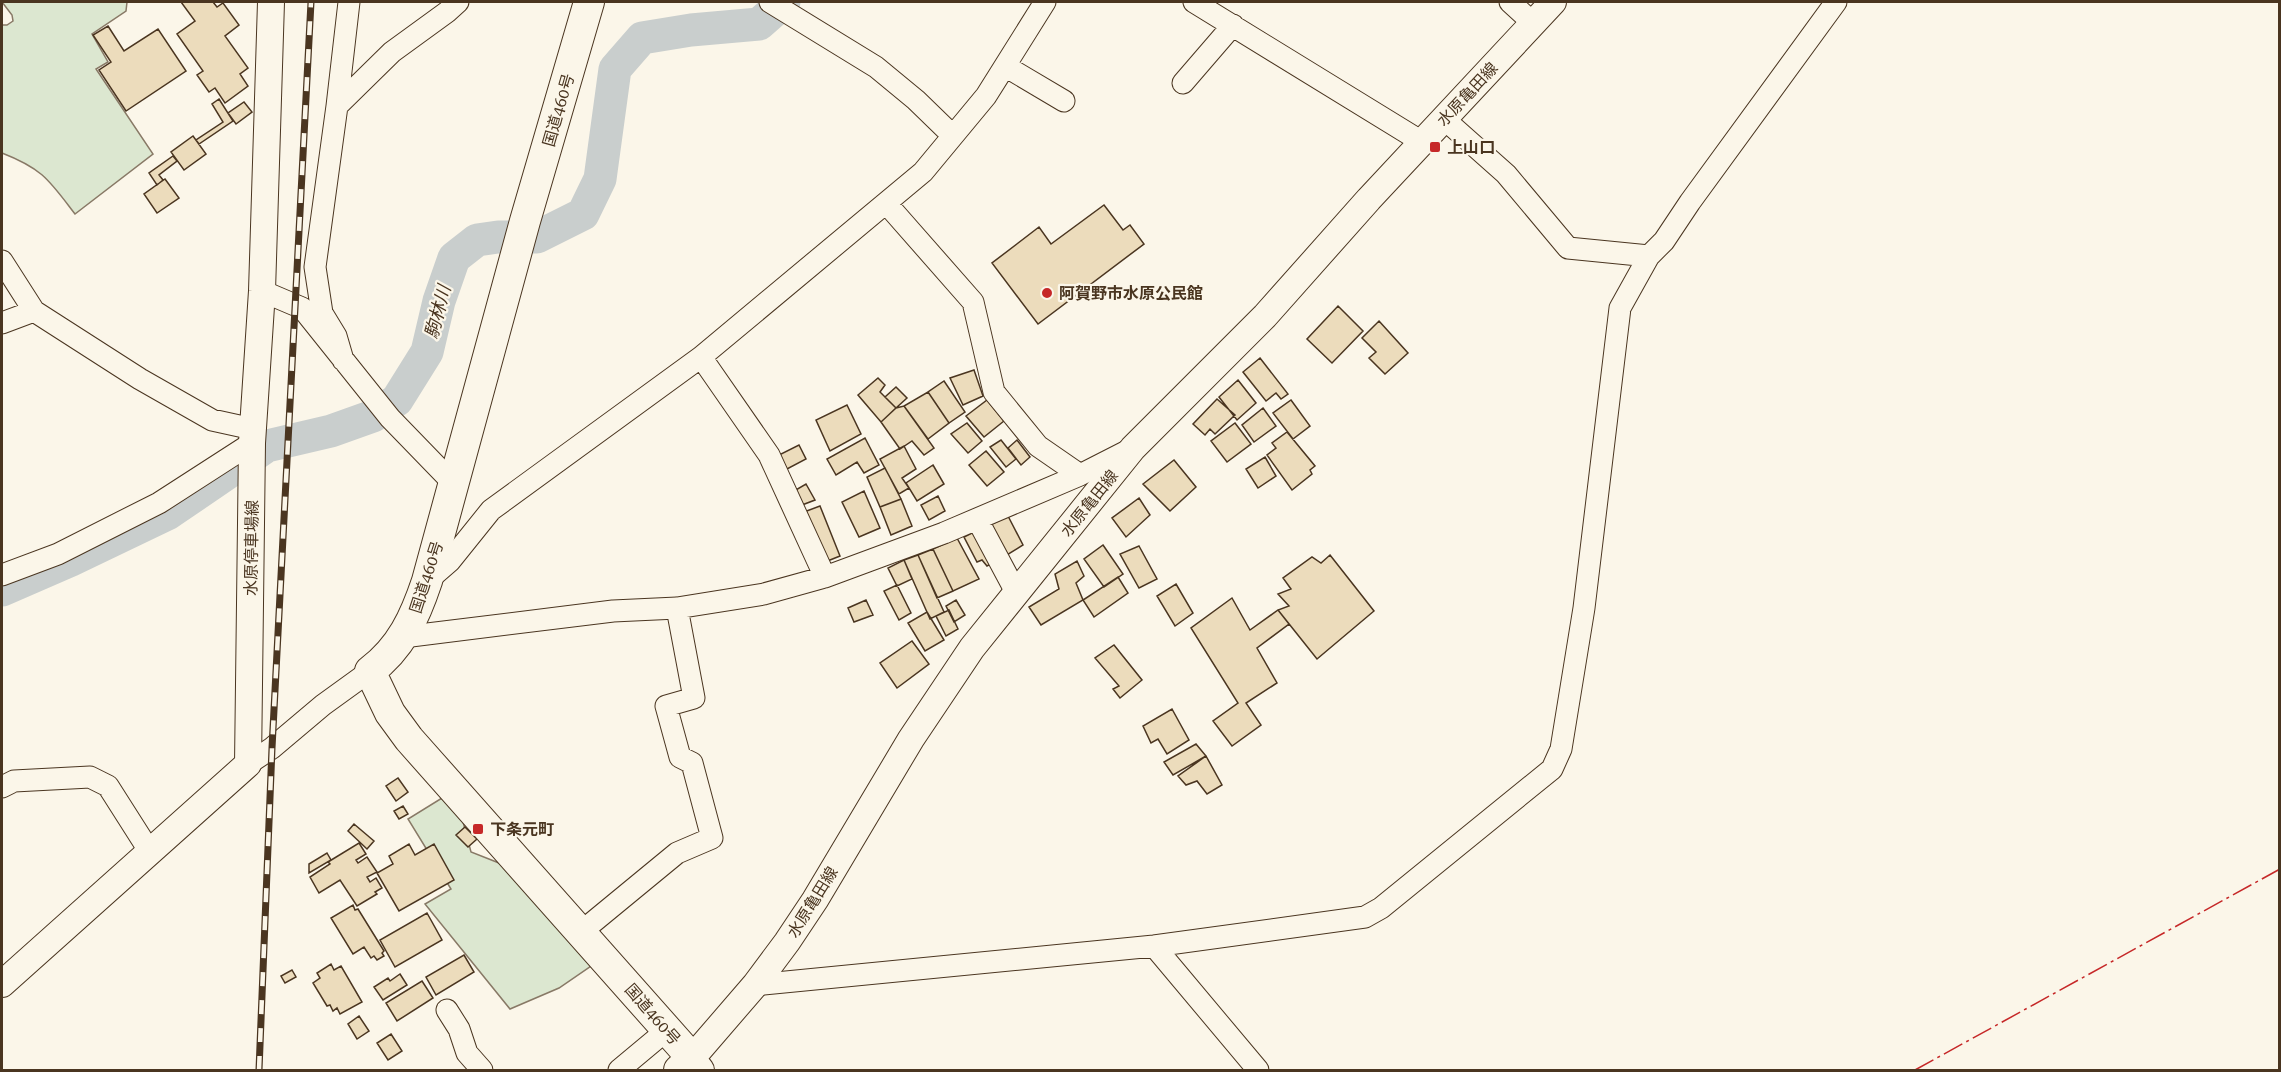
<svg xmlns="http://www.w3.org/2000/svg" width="2281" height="1072" font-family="'Roboto Serif','Noto Sans JP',serif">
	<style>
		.green { fill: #dce7d0; stroke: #887966; stroke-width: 1.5 }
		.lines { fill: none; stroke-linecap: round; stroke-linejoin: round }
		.river { stroke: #c9cecd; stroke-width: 33 }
		.building { fill: #ecdcbc; stroke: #4a3520; stroke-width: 1.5 }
		.minor-casing { stroke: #4a3520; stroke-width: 23 }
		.major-casing { stroke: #4a3520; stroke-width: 28 }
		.highway-casing { stroke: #4a3520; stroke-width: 32 }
		.minor { stroke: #fbf6e9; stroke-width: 21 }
		.major { stroke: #fbf6e9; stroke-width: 26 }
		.highway { stroke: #fbf6e9; stroke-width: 30 }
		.rail-casing { stroke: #4a3520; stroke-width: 7 }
		.rail { stroke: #fbf6e9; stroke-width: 4.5; stroke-dasharray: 14; stroke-linecap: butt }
		.power { stroke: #c62828; stroke-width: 1.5; stroke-dasharray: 21 4.5 3 4.5; stroke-linecap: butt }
		.poi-dot { fill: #c62828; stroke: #fbf6e9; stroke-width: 2 }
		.labels { text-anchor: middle; stroke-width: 4.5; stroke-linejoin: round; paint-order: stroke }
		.street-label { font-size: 16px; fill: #4a3520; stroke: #fbf6e9 }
		.poi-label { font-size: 16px; font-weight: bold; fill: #4a3520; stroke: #fbf6e9; text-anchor: start }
		.water-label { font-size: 18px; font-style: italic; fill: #4a3520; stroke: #fbf6e9 }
	</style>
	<rect width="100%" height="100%" fill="#fbf6e9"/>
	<!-- green -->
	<path class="green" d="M2 2H127L126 11 92 34 108 62 96 69 153 154 75 214C49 180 43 169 2 153V25H7L13 21 12 15Z
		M442 798 462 818 471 852 504 865 591 966 559 988 510 1009 425 904 451 889 408 819Z"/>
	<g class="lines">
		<!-- river -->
		<path class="river" d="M2 590 71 560 169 513 267 446 331 431 373 416 397 400 427 352 439 301 454 258 477 240 498 237H537L583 214 600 179 615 69 642 38 691 30 759 24 784 2"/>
	</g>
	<!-- building -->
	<path class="building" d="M181 2H213L217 7 223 3 239 25 225 36 248 68 240 74 248 86 225 103 215 88 209 92 197 75 203 71 177 34 195 21Z
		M108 26 124 51 158 29 186 71 126 111 99 70 111 62 93 35Z
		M219 99 233 121 199 144 196 140 223 122 212 104Z
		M244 102 252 112 236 124 228 113Z
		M193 136 206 154 184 170 171 152Z
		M173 156 177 161 159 175 163 180 157 185 149 173Z
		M165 179 179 198 157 213 144 194Z
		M1104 205 1123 230 1130 225 1144 244 1038 324 992 263 1039 227 1051 244Z
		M1338 306 1363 331 1332 363 1307 339Z
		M1379 321 1408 353 1385 374 1369 358 1376 352 1362 338Z
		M1260 358 1288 394 1281 399 1276 393 1266 401 1243 372Z
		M974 370 983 396 963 405 950 378Z
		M878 378 885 385 880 392 896 408 881 422 858 395Z
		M1238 380 1256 403 1237 420 1219 397Z
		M944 381 965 412 949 423 928 392Z
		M896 387 907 398 896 408 885 397Z
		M928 392 949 423 928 439 904 406Z
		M1217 399 1235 415 1215 434 1210 429 1205 435 1193 424Z
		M987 400 1004 421 984 437 966 416Z
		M1291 400 1310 426 1293 439 1273 413Z
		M847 405 861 434 830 451 816 420Z
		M904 406 934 448 924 455 912 441 900 449 881 422 896 408Z
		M1263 408 1276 426 1254 442 1242 425Z
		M967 423 982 441 968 453 951 434Z
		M1235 423 1251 444 1227 462 1211 441Z
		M1287 432 1315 466 1310 470 1312 474 1292 490 1267 455 1276 448 1272 443Z
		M865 438 879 465 864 473 857 462 836 475 827 459Z
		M1001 440 1016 459 1006 467 990 447Z
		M1017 440 1030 457 1021 465 1008 448Z
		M799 445 806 459 787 469 779 455Z
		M904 446 916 469 902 478 909 488 899 494 880 459Z
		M986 451 1004 472 987 486 969 465Z
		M1265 457 1276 476 1258 488 1246 469Z
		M1174 460 1196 487 1170 511 1143 484Z
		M933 465 944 484 917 501 906 483Z
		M885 468 901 499 880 507 867 477Z
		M806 484 815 500 802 505 794 491Z
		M864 491 880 528 859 537 842 502Z
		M938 496 945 511 929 520 921 505Z
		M1139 498 1150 515 1126 537 1112 518Z
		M901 499 912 526 891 535 880 507Z
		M820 506 840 556 825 562 804 512Z
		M1008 516 1023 545 1002 558 986 527Z
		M980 529 998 560 987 566 982 560 977 562 964 537Z
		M957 538 979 579 953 591 933 549Z
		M1103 545 1123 574 1104 587 1084 559Z
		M1139 546 1157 579 1139 588 1120 554Z
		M933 549 953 591 937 598 918 555Z
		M918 555 944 612 930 619 904 560Z
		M1330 555 1374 611 1317 659 1278 610 1289 606 1278 594 1291 589 1283 578 1312 557 1321 563Z
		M904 560 912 579 897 586 888 568Z
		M1077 561 1084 576 1076 583 1083 600 1041 625 1029 607 1059 589 1055 574Z
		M1118 577 1128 593 1094 617 1083 600Z
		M1176 584 1193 613 1175 626 1157 596Z
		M897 585 911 613 899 620 884 591Z
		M1232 598 1250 630 1278 610 1289 624 1257 648 1277 683 1246 703 1261 725 1232 746 1213 721 1238 703 1191 628Z
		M866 600 873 615 854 622 848 608Z
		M956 600 965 615 954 622 946 606Z
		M949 610 958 629 946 636 936 616Z
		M927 612 944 640 925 651 908 623Z
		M912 641 929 664 897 688 880 663Z
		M1114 645 1142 680 1120 698 1113 689 1119 686 1095 658Z
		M1172 709 1189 740 1167 754 1158 739 1151 743 1143 726Z
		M1196 744 1206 756 1173 775 1164 762Z
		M1206 756 1222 785 1207 794 1197 781 1186 785 1178 776Z
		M398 778 408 792 396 801 386 786Z
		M403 806 408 814 399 819 394 811Z
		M354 824 374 841 367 849 348 831Z
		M465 827 477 839 468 847 456 835Z
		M359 843 366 854 356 860 358 863 367 857 377 872 367 877 370 882 376 878 382 888 375 892 377 894 357 906 340 880 319 893 310 877 330 864 328 862Z
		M409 844 415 855 434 844 454 880 399 911 377 873 393 864 389 856Z
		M327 853 331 860 309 873V864Z
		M353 905 355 910 358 909 384 951 382 953 384 956 377 960 374 956 371 958 364 947 353 954 331 918Z
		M427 913 442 940 395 967 380 940Z
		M464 955 474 972 436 995 426 977Z
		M331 964 334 970 341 966 362 1002 340 1014 337 1008 333 1011 330 1005 327 1006 313 983 320 978 317 973Z
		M292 970 296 977 285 983 281 976Z
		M400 974 407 985 383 1000 374 987 388 978 390 981Z
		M422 981 433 998 397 1021 386 1003Z
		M359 1016 369 1031 357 1039 348 1024Z
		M391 1034 402 1051 388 1060 377 1043Z"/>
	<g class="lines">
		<defs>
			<path id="minor" d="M770 2 876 67 916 100 952 135
				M1194 2 1422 142
				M1510 2 1533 23
				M1005 66 1064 101
				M1183 83 1233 25
				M337 106 349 2
				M1443 118 1506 174 1568 248 1649 256
				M886 203 973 302 994 392 1038 446 1080 475
				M2 261 34 311 140 379 212 420 253 429
				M262 291 302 308 390 418 453 483
				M2 323 34 311
				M701 357 769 455 825 577
				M343 360 336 336 322 313 315 267 337 106 392 52 447 12 458 2
				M977 519 1016 592
				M2 575 58 554 159 503 252 443
				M427 581 450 561 491 510 701 357 923 172 986 96 1045 2
				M403 637 613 611 677 608 764 594 825 577 944 533 1080 475 1131 449
				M248 764 272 748 323 705 370 671
				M2 787 14 781 90 777 108 786 150 852
				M581 932 677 853 712 838 692 763 680 757 666 706 694 698 677 608
				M1154 946 1258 1070
				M755 985 1154 946 1365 917 1381 908 1552 769 1561 749 1584 608 1620 308 1649 256 1664 241 1690 202 1836 2
				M447 1010 459 1029 467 1053 482 1070
				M619 1070 667 1030"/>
			<path id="major" d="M2 984 248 764 252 443 262 291 271 2
				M701 1070 692 1058 755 985 787 942 815 900 911 739 972 648 1133 448 1265 316 1369 199 1553 2"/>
			<path id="highway" d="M589 2 525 221 427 581C415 617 401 648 370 671L390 713 409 739 692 1058 679 1070"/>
		</defs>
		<!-- minor casing -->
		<use href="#minor" class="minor-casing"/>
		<!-- major casing -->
		<use href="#major" class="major-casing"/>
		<!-- highway casing -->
		<use href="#highway" class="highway-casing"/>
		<!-- minor -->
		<use href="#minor" class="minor"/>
		<!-- major -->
		<use href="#major" class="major"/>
		<!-- highway -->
		<use href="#highway" class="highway"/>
		<defs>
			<path id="rail" d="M259 1070 272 748 311 2"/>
		</defs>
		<!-- rail casing -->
		<use href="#rail" class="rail-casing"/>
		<!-- rail -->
		<use href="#rail" class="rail"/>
		<!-- power -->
		<path class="power" d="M1915 1070 2280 869"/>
	</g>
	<!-- markers -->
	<g class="poi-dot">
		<rect x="1429" y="141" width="12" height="12" rx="3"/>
		<circle cx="1047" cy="293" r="6"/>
		<rect x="472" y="823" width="12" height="12" rx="3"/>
	</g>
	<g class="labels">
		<!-- street labels -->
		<g class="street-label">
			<text transform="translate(1467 94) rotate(-47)" y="6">水原亀田線</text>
			<text transform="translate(558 110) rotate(-74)" y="6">国道460号</text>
			<text transform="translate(1089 503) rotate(-51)" y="6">水原亀田線</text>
			<text transform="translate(251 548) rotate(-89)" y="6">水原停車場線</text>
			<text transform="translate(426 577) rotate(-72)" y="6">国道460号</text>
			<text transform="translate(812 902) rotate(-58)" y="6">水原亀田線</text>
			<text transform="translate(653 1014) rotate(49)" y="6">国道460号</text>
		</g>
		<!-- poi labels -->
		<g class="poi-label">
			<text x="1447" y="153">上山口</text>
			<text x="1059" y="299">阿賀野市水原公民館</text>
			<text x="490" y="835">下条元町</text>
		</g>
		<!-- water labels -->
		<g class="water-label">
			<text transform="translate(438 312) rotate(-75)" y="6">駒林川</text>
		</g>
	</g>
	<!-- border -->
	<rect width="2281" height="1072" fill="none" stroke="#4a3520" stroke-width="6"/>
</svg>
